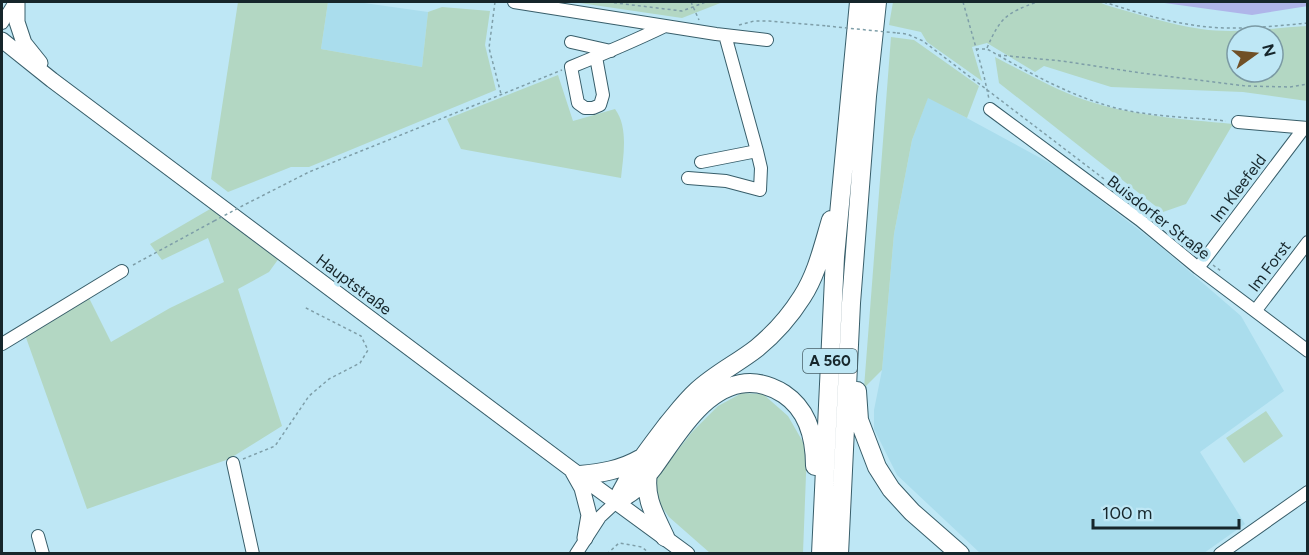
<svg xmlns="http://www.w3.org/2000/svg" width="1309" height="555" font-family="Figtree,sans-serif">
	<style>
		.built { fill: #aadded }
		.green { fill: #b3d7c3; fill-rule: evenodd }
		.water { fill: #afb5e9 }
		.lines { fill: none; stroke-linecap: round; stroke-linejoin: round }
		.minor-casing { stroke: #385e6a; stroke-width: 14 }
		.major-casing { stroke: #385e6a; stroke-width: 17 }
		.highway-casing { stroke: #385e6a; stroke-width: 20 }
		.path { stroke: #7e9ea8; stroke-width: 1.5; stroke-dasharray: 3 3; stroke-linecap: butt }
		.minor { stroke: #fff; stroke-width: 12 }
		.major { stroke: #fff; stroke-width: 15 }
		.highway { stroke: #fff; stroke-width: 18 }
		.path-bridge { stroke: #7e9ea8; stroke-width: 1.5; stroke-dasharray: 3 3; stroke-linecap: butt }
		.labels { text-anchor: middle; stroke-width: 6; stroke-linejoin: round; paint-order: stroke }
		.shield { fill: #bee7f5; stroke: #486068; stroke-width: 1.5 }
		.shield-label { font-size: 15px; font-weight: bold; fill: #16262b }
		.street-label { font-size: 16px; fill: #16262b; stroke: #bee7f5 }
	</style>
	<rect width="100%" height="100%" fill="#bee7f5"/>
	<!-- built -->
	<path class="built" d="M328 2H357L428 12 422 67 321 49Z
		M928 97 1057 167 1160 246 1241 316 1284 391 1200 452 1245 524 1204 553H980L897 475 874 429V410L882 370 894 234 912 140Z"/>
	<!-- green -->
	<path class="green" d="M238 2H328L321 49 422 67 428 12 442 7 490 11 485 45 496 90 309 167H291L228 192 211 179Z
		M573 2H723L682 18Z
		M893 2H1099L1106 5C1137 14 1168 24 1201 29 1236 34 1272 28 1307 26V101L1243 92 1111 87 1044 66 1035 72 987 43 972 47 982 81 927 42 921 32 889 25ZM1237 36H1273V72H1237Z
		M891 37 914 40 979 86 967 118 928 98 912 140 894 234 882 370 864 388Z
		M995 57C1022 71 1054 89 1082 99 1131 116 1182 119 1233 124L1186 204 1163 212 999 83Z
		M558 75 573 121 615 109C629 128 623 157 621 178L461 149 447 119Z
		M217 205 282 254 269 272 238 289 282 426 229 459 87 509 24 332 87 294 111 342 170 308 224 282 208 238 162 260 150 244Z
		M742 393 763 394 788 416 807 449 803 553H710L669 517 659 503 654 489 657 477 692 432 718 406Z
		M1266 411 1283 436 1244 463 1226 438Z"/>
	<!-- water -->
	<path class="water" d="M1157 2H1307L1308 6 1252 15Z"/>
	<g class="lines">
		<defs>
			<path id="minor" d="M514 2 716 34 767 40
				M2 23 15 2
				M571 42 611 51
				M596 57 603 95 600 105 593 108H585L578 103 571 67C603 54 634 41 665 26
				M990 109 1140 220 1198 268 1308 351
				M1238 122 1308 128
				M701 162 757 151 725 35
				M688 178 726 181 760 190 761 168 757 151
				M1198 268 1304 128
				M1256 310 1308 242
				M2 344 122 271
				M233 463 253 554
				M38 536 43 554
				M576 554 600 517 617 501
				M1220 554 1308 492"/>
			<path id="major" d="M17 2V22L24 43 40 63
				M2 40 52 80 571 469 687 554
				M573 472 582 488 589 515 585 538"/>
			<path id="highway" d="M857 391 859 420 877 467 891 489 912 512 960 554
				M648 473C644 498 655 515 665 537
				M580 475C601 473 621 470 640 459
				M620 499C625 496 631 493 635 489 642 484 647 475 653 468 675 438 701 391 740 384 756 381 770 385 784 394 808 410 815 438 815 466
				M617 501C630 473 648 450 667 425 677 413 686 401 697 391 715 374 738 363 757 348 774 334 790 316 802 297 817 274 823 246 831 220
				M821 554 835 257 859 2
				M839 554 851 303 867 96 877 2"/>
		</defs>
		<!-- minor casing -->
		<use href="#minor" class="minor-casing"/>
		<!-- major casing -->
		<use href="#major" class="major-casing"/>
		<!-- highway casing -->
		<use href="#highway" class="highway-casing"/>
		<!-- path -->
		<path class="path" d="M495 2 489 48 501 94
			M608 2 682 11 706 2
			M691 2 699 20
			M963 2 984 76 989 99
			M1104 2C1138 13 1174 24 1209 27 1242 30 1275 26 1308 23
			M739 25 754 21H769L827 26
			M897 33 907 34 923 41 1108 182
			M987 48C1000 18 1006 13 1037 2
			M976 49H987C1028 72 1070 96 1116 108 1152 117 1190 117 1226 121
			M998 55 1062 61 1141 73 1246 86 1290 87 1308 84
			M246 204 309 172 562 70
			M133 265 214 221
			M1213 265 1221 271
			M243 459 275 446 309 396 329 379 360 363 368 350 361 336 304 307
			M607 554 619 543 642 547 650 554"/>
		<!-- minor -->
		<use href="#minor" class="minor"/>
		<!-- major -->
		<use href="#major" class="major"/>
		<!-- highway -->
		<use href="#highway" class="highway"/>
		<!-- path-bridge -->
		<path class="path-bridge" d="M827 26 897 33
			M214 221 246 204"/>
	</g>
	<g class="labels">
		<!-- shield labels -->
		<rect class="shield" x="803" y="349" width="54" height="24" rx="4.5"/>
		<g class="shield-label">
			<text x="830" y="366">A 560</text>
		</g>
		<!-- street labels -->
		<g class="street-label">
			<text transform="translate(1238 188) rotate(-53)" y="6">Im Kleefeld</text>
			<text transform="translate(1159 217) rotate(38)" y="6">Buisdorfer Straße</text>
			<text transform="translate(1269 266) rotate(-53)" y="6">Im Forst</text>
			<text transform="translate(354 284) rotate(37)" y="6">Hauptstraße</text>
		</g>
	</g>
	<!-- border -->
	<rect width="1309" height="555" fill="none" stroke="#16262b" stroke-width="6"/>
	<!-- north arrow -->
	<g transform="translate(1255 54) rotate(75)"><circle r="28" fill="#bee7f5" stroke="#7b9aa4" stroke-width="1.5"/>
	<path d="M0-4.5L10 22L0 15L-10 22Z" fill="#705026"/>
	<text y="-9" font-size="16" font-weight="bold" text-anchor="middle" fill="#16262b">N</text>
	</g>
	<!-- scale -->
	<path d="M1093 519v9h146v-9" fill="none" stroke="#16262b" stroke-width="3"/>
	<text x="1102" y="519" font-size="18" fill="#16262b" stroke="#bee7f5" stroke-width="4.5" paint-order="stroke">100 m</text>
</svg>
